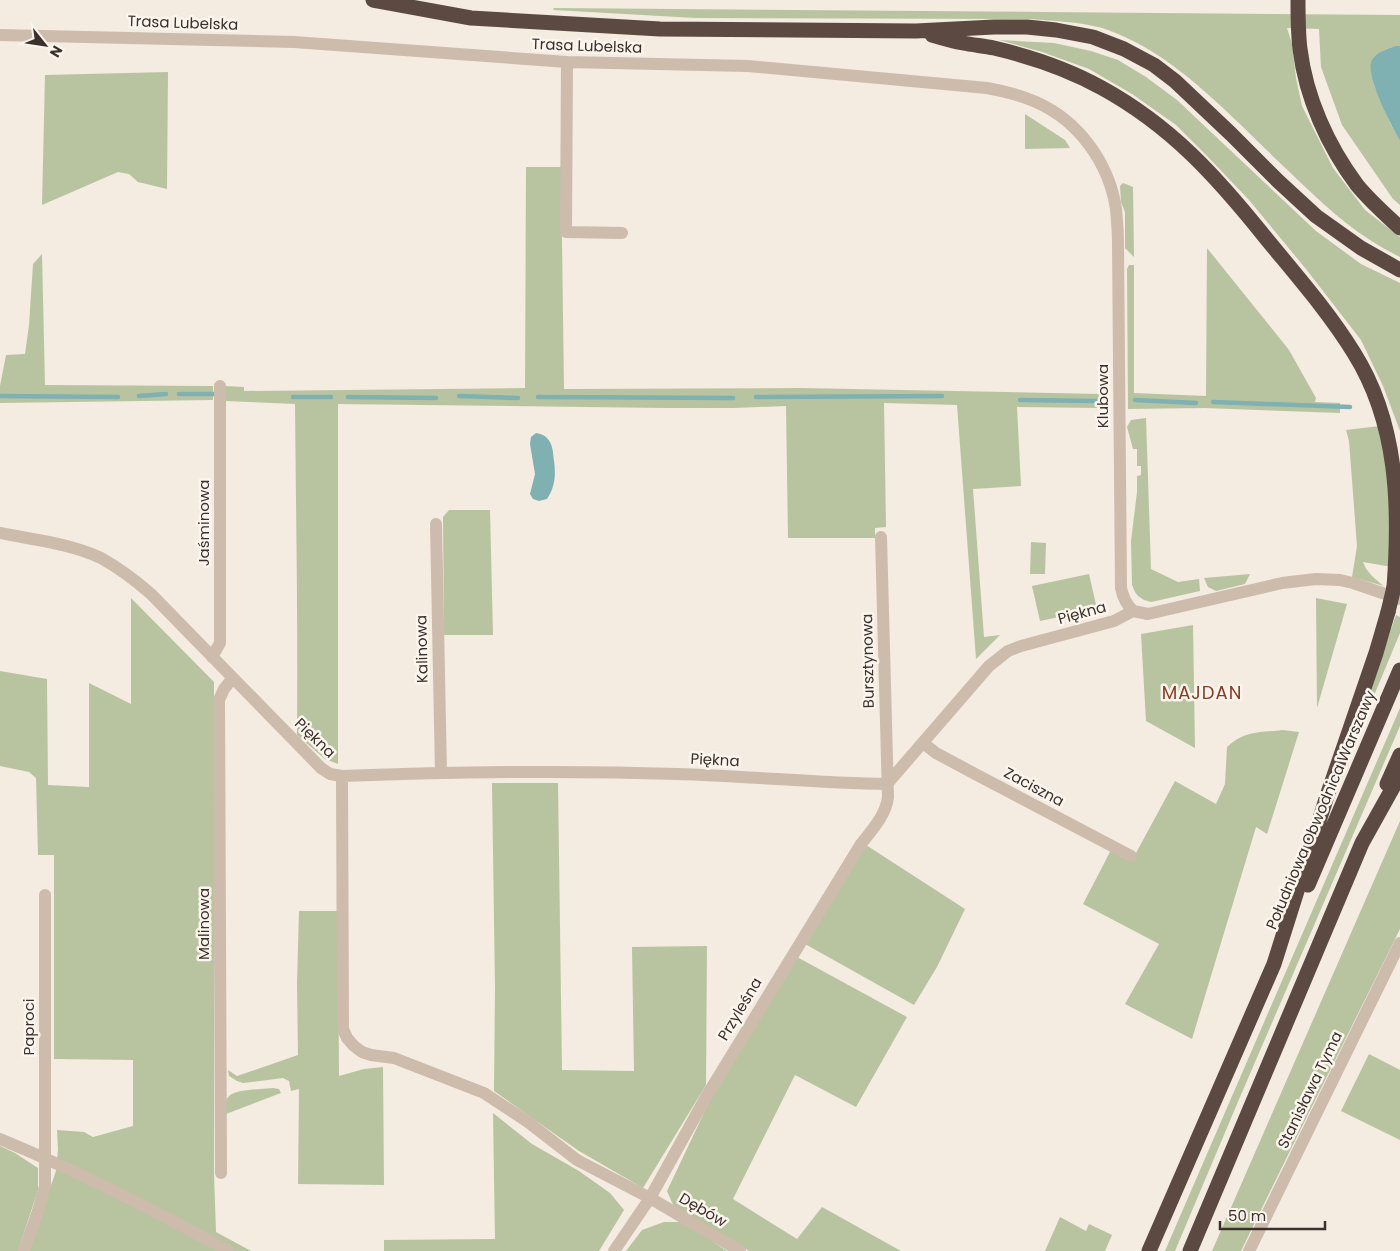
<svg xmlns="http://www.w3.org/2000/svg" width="1400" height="1251" font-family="Poppins,sans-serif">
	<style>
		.green { fill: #b8c4a0 }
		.water { fill: #7fb0b2 }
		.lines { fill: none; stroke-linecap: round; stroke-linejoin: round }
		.stream { stroke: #7fb0b2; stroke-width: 4.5 }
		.minor { stroke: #cdbbac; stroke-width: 12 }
		.highway { stroke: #5c4a42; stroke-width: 15 }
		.highway-bridge { stroke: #5c4a42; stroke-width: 15 }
		.labels { text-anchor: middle; stroke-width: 5; stroke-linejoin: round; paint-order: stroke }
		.street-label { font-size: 15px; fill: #3b302b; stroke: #fbf5ee }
		.quarter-label { font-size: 18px; letter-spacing: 1px; fill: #8c3b22; stroke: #fbf5ee }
	</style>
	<rect width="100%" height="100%" fill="#f4ebe1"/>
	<!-- green -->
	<path class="green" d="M553 8 1400 15V46C1387 46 1380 53 1372 61L1374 85 1390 123 1400 141V205L1393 199 1342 125 1321 67 1319 29 1287 28 1292 44 1296 78 1302 106 1333 168 1365 210 1400 237V257C1362 239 1330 211 1300 182 1280 163 1260 144 1240 124 1200 86 1160 49 1108 30 1086 22 1053 21 1029 19L695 18 554 10Z
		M999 40 1054 43 1091 51 1118 60 1146 77 1177 100 1316 231 1361 264 1400 283V431L1383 386 1361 340 1306 269 1249 200 1209 158 1176 125 1132 94 1089 69 1042 52Z
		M168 72 167 189 138 182 129 174 118 172 42 205 45 75Z
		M1025 114 1065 140 1070 148 1025 149Z
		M526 167H561L564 389 801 388 1100 394 1101 408 1017 407 1021 486 973 489 984 637 1000 635 976 659 957 405 884 403 886 527 875 528V538H788L786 406 734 408H664L338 404V764L325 759 297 735C298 625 296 514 295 404L225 401V386L244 387V391L525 388Z
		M1123 183 1133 187 1134 257 1125 248V212L1121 202 1120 186Z
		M1207 248 1289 350 1316 398 1315 402 1340 403V413L1204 408 1128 409 1127 269 1129 265H1134V393L1206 396Z
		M42 254 45 385 213 386V400L0 403V386L6 355 25 354 29 325 33 264Z
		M1146 418 1151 569 1178 582 1199 579 1200 591 1151 602 1144 600 1138 596 1135 592 1132 585 1131 541 1137 492V476L1141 475V466H1137V449H1133L1127 427 1131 420Z
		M1380 426 1389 462 1392 567 1363 562C1367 573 1375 579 1384 586L1352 577 1357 546 1349 441 1346 430Z
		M449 510H490L493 635H444L443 517Z
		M1031 542 1046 543 1045 574H1030Z
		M1089 574 1097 609 1040 621 1032 586Z
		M1250 574 1245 584 1216 591 1208 587 1204 578Z
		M131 598 214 682V1174L216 1232 251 1251H28L56 1171 58 1150 57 1130 84 1132 93 1137 133 1126V1060L54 1059V855H38L36 778 29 772 0 766V671L47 679 48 785 89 787V683L131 704Z
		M1316 598 1347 604 1317 708Z
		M1396 615 1400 617V633L1365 717 1361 715Z
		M1193 625 1195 748 1146 721 1141 634Z
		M1400 708V726L1240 1097 1175 1251H1165Z
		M1283 730 1299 732 1267 834 1256 827 1192 1039 1125 1004 1159 944 1083 904 1111 850 1136 853 1175 781 1216 804 1225 784 1227 747C1246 730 1259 733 1283 730Z
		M492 783H558L562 1070 634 1071 632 947 707 946 706 1085 643 1188 579 1151 494 1091 495 988Z
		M1400 821V929L1286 1159 1241 1251H1212Z
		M866 845 965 909 937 967 914 1005 805 944Z
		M299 911H338L339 1076 364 1069 383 1067 384 1185 298 1184 299 1089 291 1091 289 1081 283 1078 243 1083 237 1081 229 1076 228 1070 237 1076 298 1055 297 983Z
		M797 957 907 1017 856 1107 795 1075 733 1199 797 1239 822 1207 901 1251H749L674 1207 667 1191 711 1098Z
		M1369 1054 1400 1070V1140L1341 1111Z
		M273 1088 279 1089 281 1093 226 1114C223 1095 231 1092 249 1090 257 1089 265 1089 273 1088Z
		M493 1113 532 1144 579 1171 610 1193 624 1210 599 1251H384V1240L495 1239Z
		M0 1146 15 1153 38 1168V1190L18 1251H0Z
		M1060 1217 1086 1231 1089 1224 1112 1235 1105 1251H1045Z
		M664 1222H683L727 1251H626L642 1230Z"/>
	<!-- water -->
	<path class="water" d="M1395 46H1400V141C1392 127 1364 74 1372 60 1377 52 1387 49 1395 46Z
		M536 433C541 434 544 435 547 438 553 444 553 453 554 461 556 475 555 487 547 499L539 501 533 499 530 494 535 474 530 444 531 437Z"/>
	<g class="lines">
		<!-- stream -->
		<path class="stream" d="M179 394H214
			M0 396 118 397
			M139 396 166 394
			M459 396 518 398
			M293 397H331
			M348 397 436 398
			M538 397 733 398
			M756 397 942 396
			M1020 400 1097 401
			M1135 400 1196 403
			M1213 402 1350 407"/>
		<!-- minor -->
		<path class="minor" d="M0 35 294 42 567 62 748 66 987 88C1004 91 1020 95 1036 102 1079 121 1109 163 1116 209 1117 220 1118 232 1118 244L1121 588C1123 598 1126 604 1133 611
			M567 62 566 232 622 233
			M436 524 441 773
			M0 533C34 540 69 543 101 558 119 568 135 580 151 594L321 768 330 774 342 776C453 772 565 770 676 774 746 776 817 783 887 784L989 666 1008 651 1021 646 1114 621 1133 611 1148 614 1282 583 1316 579 1340 580 1353 583 1400 599
			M212 657 220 643V386
			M923 743 936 753 977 775 1131 856
			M342 776 343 1029 347 1038 354 1046 362 1052 371 1055 394 1058 484 1093 528 1122 577 1160 650 1198 740 1251
			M0 1139C78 1171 154 1210 228 1251
			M221 1173 219 700 224 689 232 679
			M24 1251 38 1211 45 1186V895
			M614 1251 650 1198 706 1097 861 844C872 830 886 815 888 797L881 537
			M1249 1251 1400 943"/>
		<!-- highway -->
		<path class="highway" d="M373 0 471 18 660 29 916 31 994 27H1027L1056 30 1093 37 1124 49 1154 65 1175 81 1231 134 1278 181 1316 216 1361 248 1400 270
			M1298 0C1298 17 1298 33 1300 49 1306 98 1328 146 1357 185 1370 201 1385 214 1400 228
			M932 35C942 38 953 41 963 43 973 45 984 46 994 48 1032 57 1068 69 1102 88 1171 126 1216 176 1265 237 1296 275 1328 311 1354 353 1398 423 1400 507 1394 587
			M1387 784 1400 755
			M1308 885 1400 670
			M1149 1251 1274 964 1327 796 1376 653 1388 612
			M1190 1251 1362 843 1400 775"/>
		<!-- highway-bridge -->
		<path class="highway-bridge" d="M1388 612 1394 587"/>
	</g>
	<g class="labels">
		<!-- street labels -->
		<g class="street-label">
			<text transform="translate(183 23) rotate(2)" y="5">Trasa Lubelska</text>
			<text transform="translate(587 46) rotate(2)" y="5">Trasa Lubelska</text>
			<text transform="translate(1103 396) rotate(-90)" y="5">Klubowa</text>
			<text transform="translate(204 523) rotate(-90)" y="5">Jaśminowa</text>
			<text transform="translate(1082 613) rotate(-15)" y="5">Piękna</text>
			<text transform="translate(422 649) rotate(-91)" y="5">Kalinowa</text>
			<text transform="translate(868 661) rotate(-91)" y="5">Bursztynowa</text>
			<text transform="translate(315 738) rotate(44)" y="5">Piękna</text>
			<text transform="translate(715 760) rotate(3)" y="5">Piękna</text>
			<text transform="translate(1034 787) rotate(28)" y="5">Zaciszna</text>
			<text transform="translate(1321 810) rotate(-67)" y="5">Południowa Obwodnica Warszawy</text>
			<text transform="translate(204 924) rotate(-90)" y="5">Malinowa</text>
			<text transform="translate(740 1009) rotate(-59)" y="5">Przyleśna</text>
			<text transform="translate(29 1027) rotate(-90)" y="5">Paproci</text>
			<text transform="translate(1310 1090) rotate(-64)" y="5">Stanisława Tyma</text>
			<text transform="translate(703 1210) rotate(30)" y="5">Dębów</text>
		</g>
		<!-- quarter labels -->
		<g class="quarter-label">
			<text x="1202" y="699">MAJDAN</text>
		</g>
	</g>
	<!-- north arrow -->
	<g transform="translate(45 45) rotate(120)" stroke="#fbf5ee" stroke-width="4" paint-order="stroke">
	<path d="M0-4L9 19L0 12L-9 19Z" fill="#3b302b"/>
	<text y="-8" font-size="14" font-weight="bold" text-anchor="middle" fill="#3b302b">N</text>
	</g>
	<!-- scale -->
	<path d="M1220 1221v8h105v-8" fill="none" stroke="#3b302b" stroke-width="2.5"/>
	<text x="1228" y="1221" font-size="15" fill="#3b302b" stroke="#fbf5ee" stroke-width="4" paint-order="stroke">50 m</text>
</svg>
